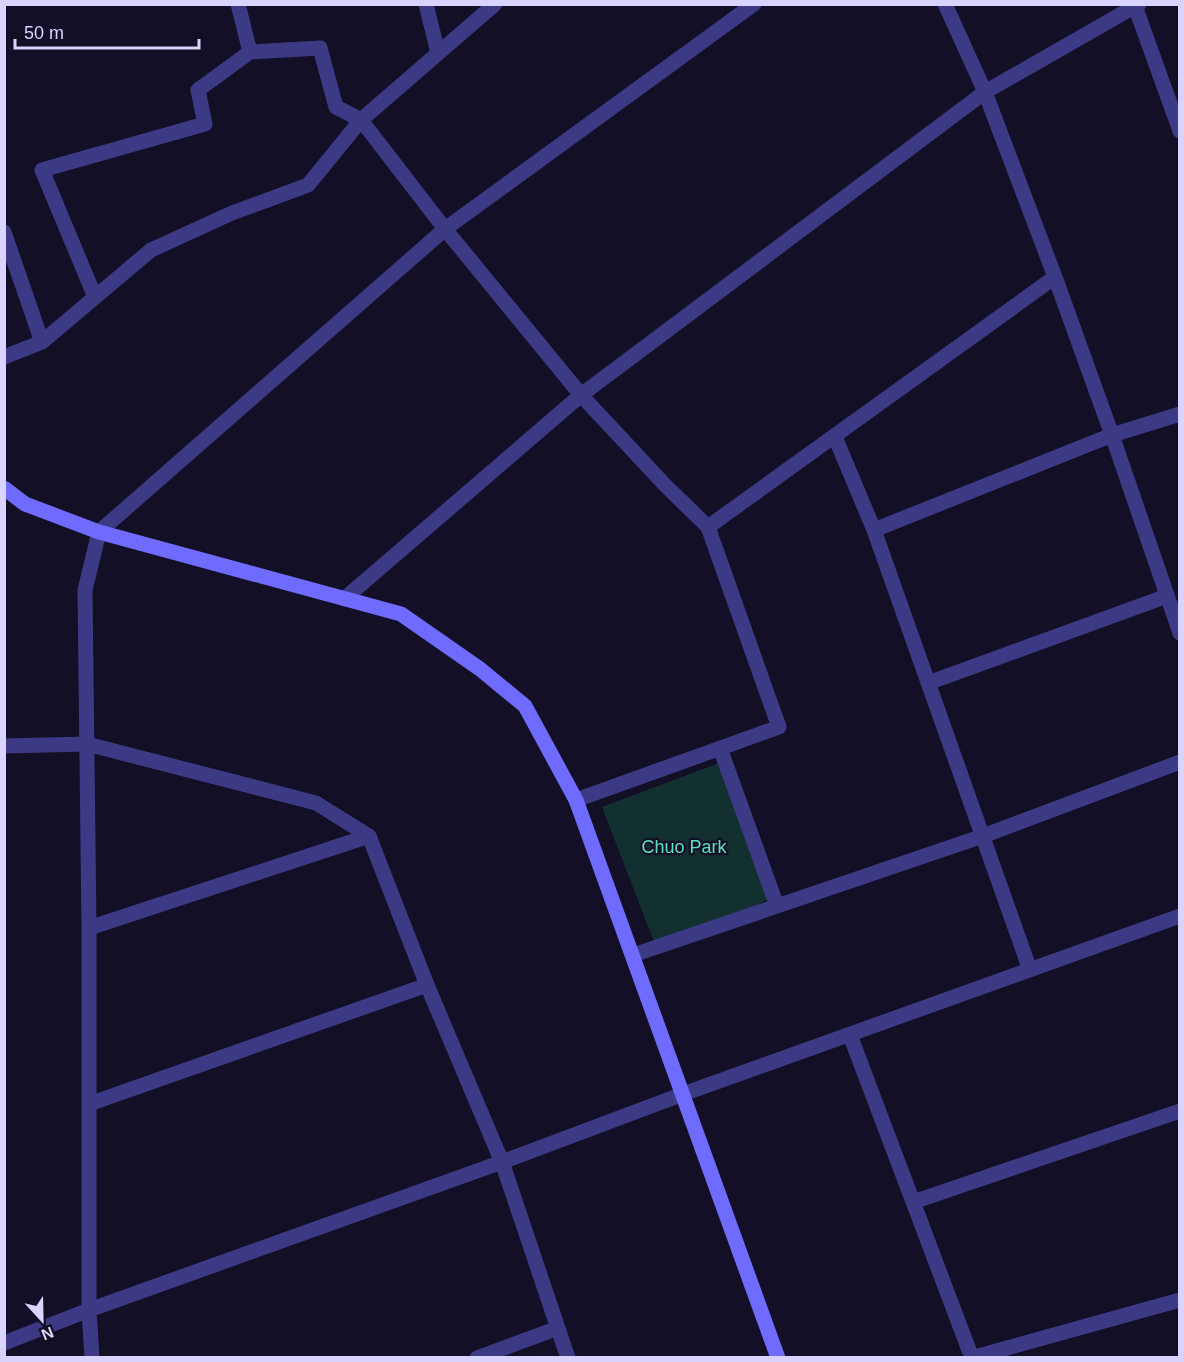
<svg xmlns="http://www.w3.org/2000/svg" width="1184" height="1362" font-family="Helvetica,sans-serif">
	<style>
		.green { fill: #12302f }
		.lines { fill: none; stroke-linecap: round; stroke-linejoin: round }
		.street { stroke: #3d3a85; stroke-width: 15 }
		.secondary { stroke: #6f6bff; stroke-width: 15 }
		.labels { text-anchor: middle; stroke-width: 4.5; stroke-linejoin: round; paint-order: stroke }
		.park-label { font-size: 18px; fill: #5fe0c0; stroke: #130f26 }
	</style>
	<rect width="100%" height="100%" fill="#130f26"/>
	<!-- green -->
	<path class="green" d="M719 763 769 899 658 952 602 807Z"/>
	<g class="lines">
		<!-- street -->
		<path class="street" d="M238 4 250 52 320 48 336 107 361 120 445 229 581 395 664 484 708 527 1055 277
			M426 4 438 53
			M945 4 985 92 1055 277 1112 435 1180 633
			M1135 6 1180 131
			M4 232 42 342
			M95 297 42 170 205 124 198 90 250 52
			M4 357 42 342 151 250 232 213 308 185 361 120 495 4
			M835 437 874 530 1030 970
			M874 530 1112 435 1180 414
			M344 599 581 395 985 92 1139 4
			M928 683 1167 596
			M4 746 87 744 316 803 369 836
			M720 748 777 906
			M576 800 779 727 708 527
			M89 928 369 836 427 985 502 1162 568 1358
			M633 955 983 836 1180 762
			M850 1035 972 1358
			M89 1104 427 985
			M913 1202 1180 1111
			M4 1343 89 1310 502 1162 683 1094 1180 916
			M92 1358 89 1310V928L85 590 99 532 445 229 754 4
			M477 1358 558 1328
			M971 1358 1180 1300"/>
		<!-- secondary -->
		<path class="secondary" d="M4 488 25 504 99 532 401 614 480 669 525 706 576 800 778 1358"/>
	</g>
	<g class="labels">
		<!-- park labels -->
		<g class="park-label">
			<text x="684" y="853">Chuo Park</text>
		</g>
	</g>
	<!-- border -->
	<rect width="1184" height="1362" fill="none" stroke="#d9d4ff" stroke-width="12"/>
	<!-- north arrow -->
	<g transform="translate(42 1320) rotate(158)" stroke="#130f26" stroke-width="4.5" paint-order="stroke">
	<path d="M0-4.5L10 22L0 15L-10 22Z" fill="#d9d4ff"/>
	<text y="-9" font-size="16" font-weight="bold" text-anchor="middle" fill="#d9d4ff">N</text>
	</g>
	<!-- scale -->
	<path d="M15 39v9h184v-9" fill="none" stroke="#d9d4ff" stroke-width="3"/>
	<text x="24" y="39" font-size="18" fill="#d9d4ff" stroke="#130f26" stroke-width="4.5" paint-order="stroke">50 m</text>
</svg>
